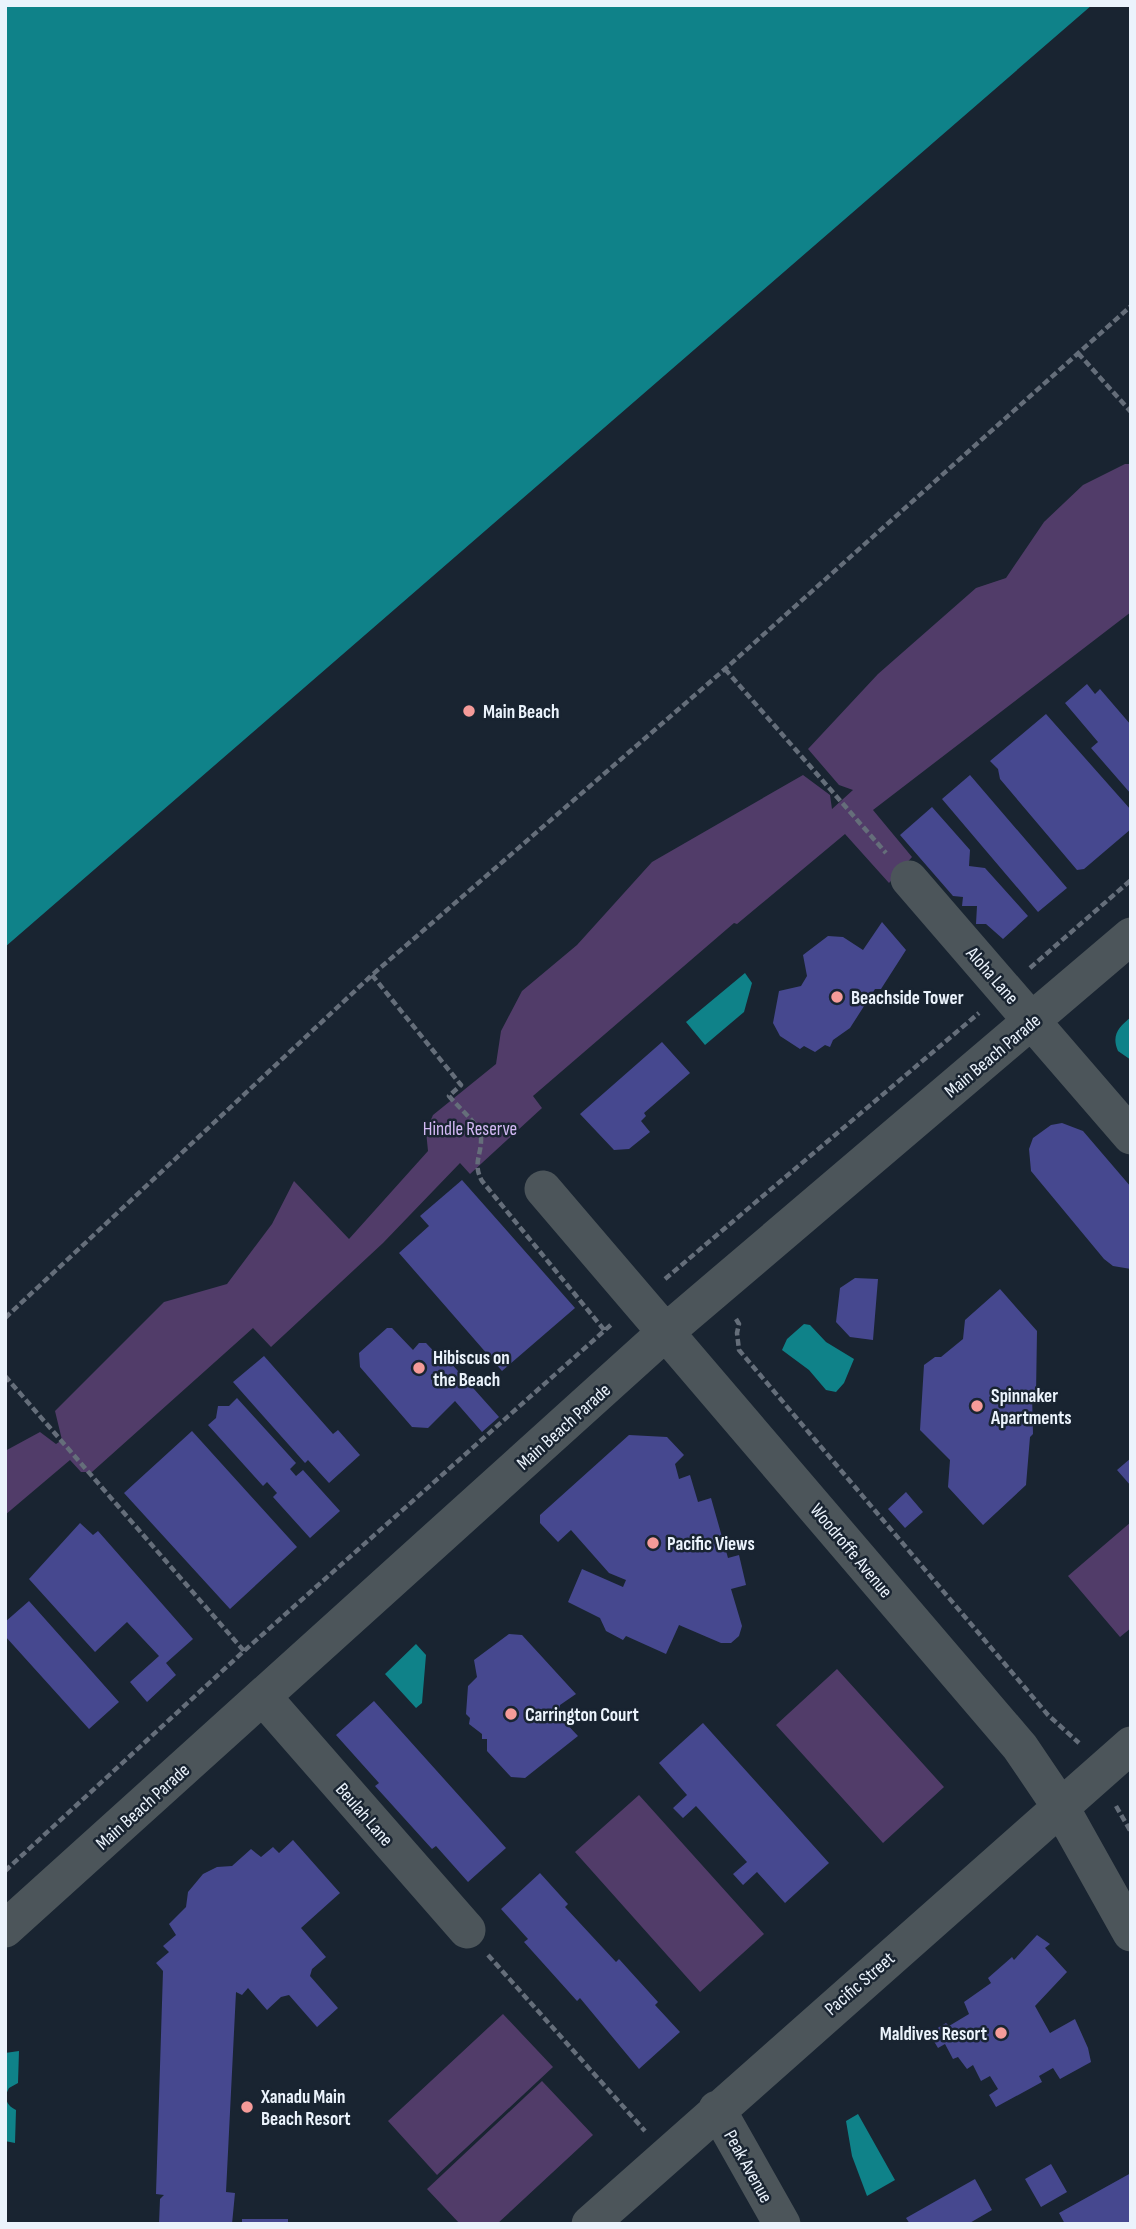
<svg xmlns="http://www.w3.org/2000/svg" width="1136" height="2229" font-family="'Sofia Sans Condensed',sans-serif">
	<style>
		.green { fill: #513c69 }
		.water { fill: #0f8289 }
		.building { fill: #46488f }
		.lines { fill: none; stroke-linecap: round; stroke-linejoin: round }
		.path { stroke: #656e7a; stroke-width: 4.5; stroke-dasharray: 7 3.5; stroke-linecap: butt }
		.minor { stroke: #4c555a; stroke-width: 37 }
		.poi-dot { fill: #f59b99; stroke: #192431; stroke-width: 2.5 }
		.labels { text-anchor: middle; stroke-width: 5; stroke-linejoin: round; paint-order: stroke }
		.poi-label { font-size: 19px; font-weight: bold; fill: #ebf3fc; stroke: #192431; text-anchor: start }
		.street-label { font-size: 19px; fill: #ebf3fc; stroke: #192431 }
		.park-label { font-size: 19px; fill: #d3b9f4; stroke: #192431 }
	</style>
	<rect width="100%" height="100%" fill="#192431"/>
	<!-- green -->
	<path class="green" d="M1125 464H1131V612L873 810 912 857 889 883 845 834 737 924 734 923 533 1096 542 1108 470 1174 460 1163 383 1243 271 1347 253 1328 92 1472H81L70 1460 5 1515V1451L40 1432 56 1444 62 1440 55 1411 164 1302 227 1284 272 1224 294 1181 349 1239 428 1151 426 1131 433 1115 496 1064 501 1031 522 991 577 945 652 862 803 775 830 795 832 809 853 790 839 785 808 749 878 674 976 588 1006 578 1044 522 1083 485Z
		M1131 1522V1628L1120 1637 1068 1576Z
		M837 1669 944 1787 883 1843 776 1725Z
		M639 1795 764 1934 700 1992 575 1852Z
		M503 2014 553 2067 437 2175 388 2121Z
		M542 2081 593 2135 497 2224H460L427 2189Z"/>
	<!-- water -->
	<path class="water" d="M5 5H1092L5 947Z
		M745 973 752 983 744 1012 705 1045 686 1022Z
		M1131 1017V1060L1118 1051C1111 1035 1119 1027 1131 1017Z
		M804 1324 810 1325 826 1342 854 1359 844 1383 836 1392 826 1390 809 1370 782 1350 787 1339Z
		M416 1644 426 1655 422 1703 416 1708 385 1674Z
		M19 2051 18 2083 9 2088C3 2098 7 2106 16 2110L15 2143 5 2141V2053Z
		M858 2114 895 2180 867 2196 852 2156 846 2121Z"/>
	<!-- building -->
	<path class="building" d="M1087 684 1095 694 1100 689 1131 725V794L1091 748 1098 742 1065 703Z
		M1046 714 1131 810V829L1084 869 1077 870 1000 779 998 769 990 761Z
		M970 775 1067 888 1038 912 942 799Z
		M932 807 970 850 969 866 985 868 1028 916 1003 939 986 924H976L977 906H962L963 897 953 896 900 835Z
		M882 922 906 950 881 989H875L850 1028 833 1040 830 1047 825 1045 815 1052 804 1046 800 1049 780 1036 773 1023 779 991 801 986 807 976 803 955 828 936 843 937 863 950Z
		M662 1042 690 1073 644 1113 646 1116 641 1121 650 1132 629 1149 614 1150 580 1114Z
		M1062 1123 1083 1131 1131 1187V1269L1113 1266 1104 1259 1031 1171 1029 1149 1033 1138 1051 1125Z
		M462 1180 575 1308 502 1371 399 1253 429 1226 420 1216Z
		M855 1278 878 1279 873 1340 850 1337 836 1322 840 1288Z
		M1000 1289 1037 1331 1036 1394H1032L1033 1434 1030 1437 1026 1485 983 1525 948 1487 950 1460 920 1430 924 1365 935 1357H941L963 1339 965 1320Z
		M387 1328H392L413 1350 419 1343H426L443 1361H449L499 1417 482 1432 455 1401 428 1428 412 1427 360 1367 359 1353Z
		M264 1356 333 1434 338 1430 360 1455 329 1483 308 1460 305 1463 233 1382Z
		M237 1398 296 1463 290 1469 296 1476 303 1470 340 1511 310 1538 273 1497 277 1493 267 1482 263 1486 208 1425 216 1418 218 1406H229Z
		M192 1431 297 1547 230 1609 124 1493Z
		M629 1435 667 1437 684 1455 675 1464 679 1479 690 1475 698 1502 711 1498 728 1558 739 1555 746 1585 731 1589 742 1626 739 1636 731 1643H721L679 1625 666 1654 626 1636 623 1640 606 1631 600 1618 568 1602 582 1569 623 1587 626 1580 609 1573 571 1530 558 1542 540 1523V1515Z
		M1131 1458V1486L1117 1470Z
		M906 1492 923 1512 905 1528 888 1509Z
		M80 1523 93 1535 98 1531 193 1639 166 1663 176 1675 147 1702 130 1682 159 1656 127 1622 95 1652 29 1579Z
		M29 1601 119 1702 89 1729 5 1636V1622Z
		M509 1634 522 1635 576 1694 560 1705 559 1716 578 1736 525 1778 511 1777 487 1751V1739H482V1734L469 1724 470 1718 466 1714 468 1686 477 1677 474 1660Z
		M374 1701 506 1848 468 1882 436 1846 432 1849 375 1786 379 1783 336 1735Z
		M703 1723 829 1863 785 1903 757 1872 743 1885 733 1874 747 1862 696 1806 683 1818 673 1808 687 1795 659 1763Z
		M293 1840 340 1893 301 1928 326 1957 312 1969 310 1976 338 2008 317 2027 289 1995 281 1997 267 2010 248 1988 242 1995 236 1992 226 2192 235 2193 232 2224H159L160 2199 164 2195 156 2194 163 1971 156 1963 169 1952 163 1946 176 1935 169 1924 186 1907 188 1892 203 1874 217 1867 232 1866 251 1849 261 1857 273 1847 279 1853Z
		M540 1873 568 1904 565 1907 616 1962 619 1959 658 2002 655 2005 680 2032 639 2069 580 1998 577 2001 524 1942 528 1939 501 1909Z
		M1037 1935 1050 1944 1045 1948 1067 1972 1035 2006 1050 2033 1075 2019 1088 2048 1091 2062 1060 2079 1053 2068 1039 2076 1042 2082 996 2107 989 2095 998 2089 990 2076 981 2081 973 2065 967 2069 958 2057 953 2059 945 2044 938 2048 929 2033 946 2023 949 2026 969 2014 964 2002 991 1983 988 1978 1012 1957 1014 1960Z
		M1051 2164 1067 2192 1041 2207 1025 2179Z
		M1131 2173V2224H1065L1059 2213Z
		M975 2179 992 2210 968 2224H910L906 2218Z
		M242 2219H288V2224H242Z"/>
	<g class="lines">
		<!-- path -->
		<path class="path" d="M1078 353 1131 412
			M725 669 886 853
			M1030 968 1131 880
			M372 975 461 1085 449 1096C457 1106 479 1124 481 1137 482 1155 472 1163 482 1181L605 1331
			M665 1279 979 1013
			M5 1318 372 975 725 669 1131 306
			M736 1319 739 1324 737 1333 739 1350 1048 1715 1079 1743
			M5 1376 244 1651
			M1116 1806 1131 1832
			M5 1871 244 1651 613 1323
			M488 1955 645 2131"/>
		<!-- minor -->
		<path class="minor" d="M909 879 1131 1136
			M543 1189 1020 1747 1060 1806 1131 1933
			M263 1697 467 1930
			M5 1929 667 1331 1131 936
			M717 2109 782 2224
			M590 2224 1131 1745"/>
	</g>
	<!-- markers -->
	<g class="poi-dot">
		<circle cx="469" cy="711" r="7"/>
		<circle cx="837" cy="997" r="7"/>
		<circle cx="419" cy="1368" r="7"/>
		<circle cx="977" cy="1406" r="7"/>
		<circle cx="653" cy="1543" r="7"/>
		<circle cx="511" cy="1714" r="7"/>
		<circle cx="1001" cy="2033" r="7"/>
		<circle cx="247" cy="2107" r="7"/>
	</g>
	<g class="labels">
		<!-- poi labels -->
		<g class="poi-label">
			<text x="483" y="718">Main Beach</text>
			<text x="851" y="1004">Beachside Tower</text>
			<text x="433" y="1364">Hibiscus on<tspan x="433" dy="22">the Beach</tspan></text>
			<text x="991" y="1402">Spinnaker<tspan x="991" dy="22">Apartments</tspan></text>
			<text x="667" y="1550">Pacific Views</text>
			<text x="525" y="1721">Carrington Court</text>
			<text x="987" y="2040" text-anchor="end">Maldives Resort</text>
			<text x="261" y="2103">Xanadu Main<tspan x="261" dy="22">Beach Resort</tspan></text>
		</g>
		<!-- street labels -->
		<g class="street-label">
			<text transform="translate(993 975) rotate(49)" y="7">Aloha Lane</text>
			<text transform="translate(992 1055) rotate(-40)" y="7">Main Beach Parade</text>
			<text transform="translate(563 1426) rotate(-42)" y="7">Main Beach Parade</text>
			<text transform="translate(852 1550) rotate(50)" y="7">Woodroffe Avenue</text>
			<text transform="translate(142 1806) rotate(-42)" y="7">Main Beach Parade</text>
			<text transform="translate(365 1814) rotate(49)" y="7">Beulah Lane</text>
			<text transform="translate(859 1983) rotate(-41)" y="7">Pacific Street</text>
			<text transform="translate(749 2166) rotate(61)" y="7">Peak Avenue</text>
		</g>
		<!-- park labels -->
		<g class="park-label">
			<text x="470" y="1135">Hindle Reserve</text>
		</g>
	</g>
	<!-- border -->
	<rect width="1136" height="2229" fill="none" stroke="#ebf3fc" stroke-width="14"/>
</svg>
